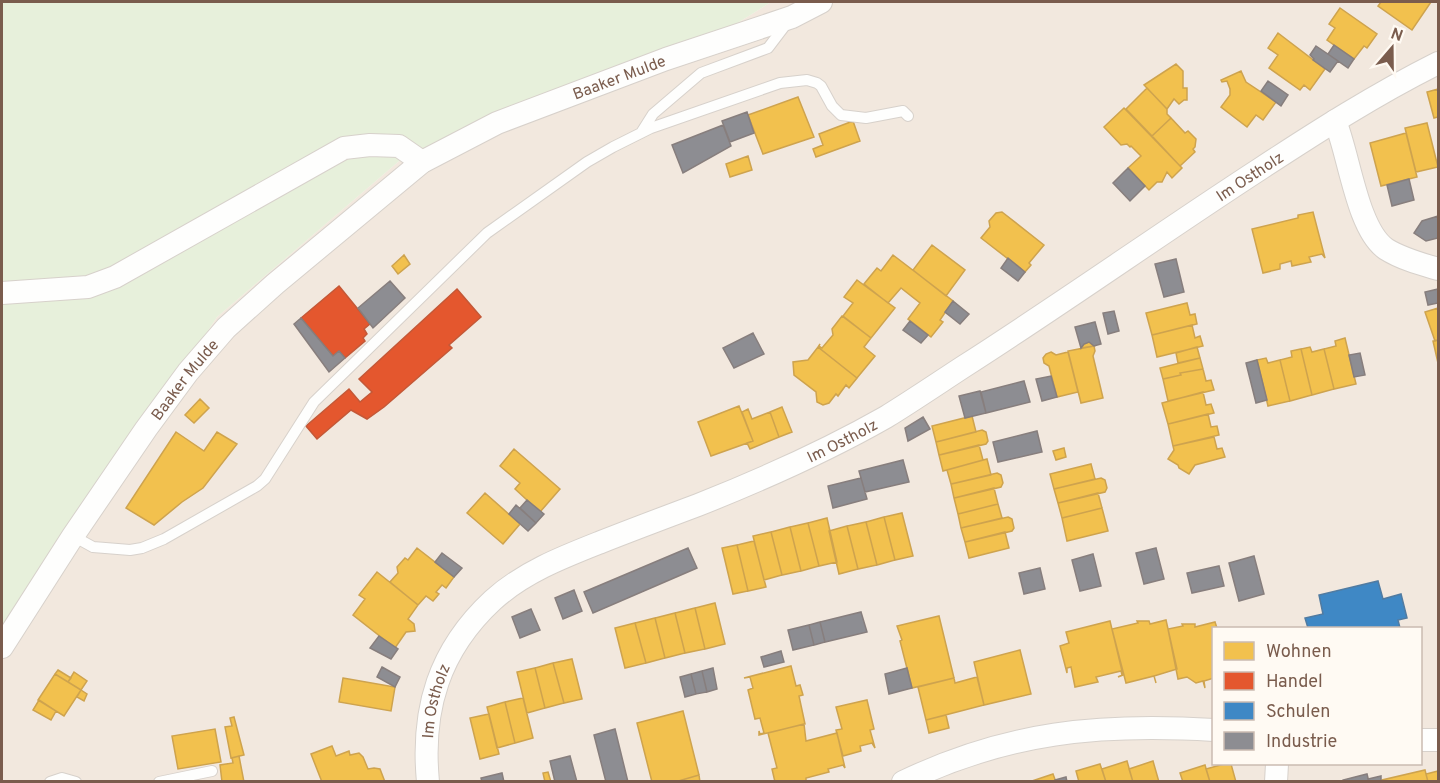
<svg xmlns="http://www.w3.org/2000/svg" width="1440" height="783" font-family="Overpass,sans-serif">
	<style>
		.residential { fill: #f2e8de; fill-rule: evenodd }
		.green { fill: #e7f0db }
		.homes { fill: #f2c14e; stroke: #cea34e; stroke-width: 1.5 }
		.shops { fill: #e4572e; stroke: #c45837; stroke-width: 1.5 }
		.schools { fill: #3f88c5; stroke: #517ba1; stroke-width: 1.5 }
		.industry { fill: #8d8d92; stroke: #877e7d; stroke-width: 1.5 }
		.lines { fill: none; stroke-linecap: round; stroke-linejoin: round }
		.service-casing { stroke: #d7d1cb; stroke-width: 12 }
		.minor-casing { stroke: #d7d1cb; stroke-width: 24 }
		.service { stroke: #fefefd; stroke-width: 10 }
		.minor { stroke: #fefefd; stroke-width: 22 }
		.labels { text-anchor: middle; stroke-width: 6; stroke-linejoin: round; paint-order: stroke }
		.street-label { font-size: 16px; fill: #7a5c4d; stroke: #fffaf3 }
	</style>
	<rect width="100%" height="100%" fill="#f9f5f0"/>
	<!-- residential -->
	<path class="residential" d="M771 2H1438V781L2 782V641L217 317 405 156 623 63 731 27ZM1214 628H1420V764H1214Z"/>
	<!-- green -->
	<path class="green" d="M2 2H771L731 27 623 63 405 156 217 317 2 641Z"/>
	<!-- homes -->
	<path class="homes" d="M1381 2H1431L1412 30 1378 6Z
		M1340 8 1377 34 1367 48 1364 46 1354 59 1327 40 1335 28 1329 24Z
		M1278 33 1325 69 1310 90 1304 85 1300 90 1269 68 1278 55 1268 48Z
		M1176 64 1183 71V88H1187V100H1184L1179 104 1174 99 1167 109 1144 85Z
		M1241 71 1246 82 1276 102 1263 120 1256 115 1247 127 1221 107 1230 95V89L1227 81 1222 82 1221 80Z
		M1147 88 1167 109V114L1171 118 1152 136 1126 109Z
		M1438 89V117L1434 118 1427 92Z
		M798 97 814 137 763 154 748 115Z
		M1124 108 1182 168 1172 178 1167 172 1162 182H1157L1149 190 1128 168 1141 156 1131 146 1130 147 1127 144 1121 145 1104 127Z
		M1171 118 1185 133 1188 131 1196 139 1195 147 1193 149 1195 152 1180 166 1152 136Z
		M853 121 860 141 816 157 813 149 823 145 819 134Z
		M1427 123 1438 167 1416 172 1405 128Z
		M1406 133 1417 177 1381 186 1370 143Z
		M748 156 752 170 730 177 726 164Z
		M1002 212 1044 245 1029 263 1031 265 1025 272 981 238 990 227 989 221 996 213Z
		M1313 212 1325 258 1322 254 1309 257 1311 262 1292 266 1291 261 1280 264V269L1263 273 1252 229 1298 218V215Z
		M932 245 965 270 946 296 913 270Z
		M404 255 410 264 398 274 392 266Z
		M893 255 953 301 940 320 943 322 931 337 908 319 920 303 901 288 888 303 864 284 877 268 881 271Z
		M857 280 895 308 871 338 843 316 853 303 844 297Z
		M1187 303 1190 315 1195 314 1197 324 1152 335 1146 313Z
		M1438 308V340L1435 341 1425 312Z
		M842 316 871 338 864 347 875 356 857 378 818 347 820 344 819 346 822 348 833 335 832 329Z
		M1192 325 1195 338 1200 336 1203 346 1157 357 1152 335Z
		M1345 338 1356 384 1334 389 1324 349 1336 346 1335 341Z
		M1438 340V363L1433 341Z
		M1089 342 1094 346 1081 348 1084 344Z
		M1094 346 1095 351 1093 356 1103 398 1081 403 1068 351Z
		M818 347 857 378 849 388 846 385 838 396 836 394 829 403 823 405 817 402 816 392 794 375 793 362 808 360Z
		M1197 347 1200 358 1178 363 1176 353Z
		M1310 347 1312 352 1324 349 1334 389 1312 395 1301 349Z
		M1301 349 1312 395 1290 401 1280 360 1292 357 1291 351Z
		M1051 352 1056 355 1068 352 1078 392 1057 397 1049 366 1044 363 1043 358 1046 354Z
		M1200 358 1203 369 1180 373 1181 375 1163 379 1160 368Z
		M1266 358 1268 363 1280 360 1290 401 1268 406 1257 360Z
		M1203 369 1206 381 1211 380 1214 390 1168 401 1163 379 1181 375 1180 373Z
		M1203 392 1206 405 1211 404 1214 413 1168 424 1162 403Z
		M200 399 209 408 194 423 185 415Z
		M739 406 753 441 711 456 698 422Z
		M782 407 792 432 779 437 770 412Z
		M748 409 752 419 770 412 779 437 750 449 747 443 753 441 742 412Z
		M1208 414 1211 427 1217 426 1219 435 1173 446 1168 424Z
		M972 416 976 432 936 442 932 426Z
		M982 430 986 432 988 441 986 444 939 455 936 442Z
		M176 432 204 451 217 432 237 444 203 488 182 502 154 525 126 508Z
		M1214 437 1217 449 1222 448 1225 457 1195 465 1189 474 1179 468 1178 465 1168 459 1174 450 1173 446Z
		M979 445 983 460 943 471 939 455Z
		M1064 448 1066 457 1056 460 1053 451Z
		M514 449 560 489 540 512 515 489 520 483 500 466Z
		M987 459 991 475 951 484 947 470Z
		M1091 464 1095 479 1054 489 1050 474Z
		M997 473 1001 475 1003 483 1001 487 954 498 951 484Z
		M1101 478 1105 480 1107 488 1105 492 1058 503 1054 489Z
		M994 488 998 504 958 514 954 498Z
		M485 493 520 524 503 544 467 513Z
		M1098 493 1102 508 1062 518 1058 503Z
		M998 504 1002 518 961 528 958 514Z
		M1102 508 1108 531 1067 541 1062 518Z
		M902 513 913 556 895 560 884 517Z
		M884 517 895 560 877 565 866 522Z
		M1008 517 1012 519 1014 528 1012 531 965 542 961 528Z
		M827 518 837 562 819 566 808 523Z
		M866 522 877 565 858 569 847 526Z
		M808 523 819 566 801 571 790 527Z
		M847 526 858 569 839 574 829 531Z
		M790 527 801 571 782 575 771 532Z
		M771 532 782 575 764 580 753 536Z
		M1005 532 1009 548 969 558 965 542Z
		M754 541 766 587 748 591 737 545Z
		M737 545 748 591 733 594 722 548Z
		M417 548 454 577 446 588 442 585 436 592 439 594 433 601 426 596 418 605 390 582 398 573 397 567 405 558 408 560Z
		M377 572 418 605 408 619 414 624 415 631 406 632 395 648 353 615 365 599 359 595Z
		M715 603 725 644 705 649 695 608Z
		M695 608 705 649 685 653 675 613Z
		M675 613 685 653 665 658 655 618Z
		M939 616 954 678 912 688 900 641 902 640 897 626Z
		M655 618 665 658 646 663 635 623Z
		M1166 620 1177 669 1154 676 1156 683 1154 676 1126 683 1112 629 1138 623 1137 621H1149L1150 624Z
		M1110 621 1123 675 1118 677 1122 675 1121 671 1096 677 1098 682 1075 687 1071 667 1067 668V673L1060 646 1069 643 1066 632Z
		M1215 622 1217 628H1214V678L1204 681 1205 688 1203 681 1196 683 1187 677 1178 679 1168 629 1183 626 1182 624H1195V627Z
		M635 623 646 663 625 668 615 628Z
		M1020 650 1031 694 984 705 974 662Z
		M572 659 582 699 564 703 553 663Z
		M553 663 564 703 545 708 535 668Z
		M791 666 796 686 800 685 803 695 799 696 805 724 759 735V731L760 734 764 733 760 718 755 719 748 690 753 688 750 677 744 678Z
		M535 668 545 708 527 713 517 672Z
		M58 670 71 678 68 682 55 674Z
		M74 672 87 681 81 690 68 682Z
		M55 674 81 690 64 716 38 700Z
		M977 677 984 705 926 720 918 687 954 678 955 683Z
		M343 678 395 687 391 711 339 702Z
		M81 690 87 694 84 701 77 697Z
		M523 698 533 738 515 743 505 702Z
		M39 700 56 711 51 720 33 710Z
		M867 700 874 729 870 730 875 748 872 743 860 746 861 751 843 756 836 730 842 729 836 707Z
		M505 702 515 743 497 748 487 707Z
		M683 711 699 775 675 782H652L637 723Z
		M489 714 499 754 480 759 470 718Z
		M946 715 949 728 929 733 926 720Z
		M234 717 244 755 231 758 225 727 232 726 230 718Z
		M804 724 806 741 837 733 845 768 843 765 828 769 829 772 806 778V781L805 782H775L772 769 777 768 768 733Z
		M215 729 221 762 178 769 172 736Z
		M332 746 336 756 349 751 350 755 359 753 363 757 368 769 374 768 380 769 385 782H322L311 754Z
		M239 756 244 782H222L220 765 233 763 232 758Z
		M1127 761 1133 782H1106L1102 769Z
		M1153 761 1159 782H1133L1129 769Z
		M1100 764 1106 782H1079L1076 771Z
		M1224 764H1231L1236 782H1210L1206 769Z
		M1205 765 1210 782H1183L1180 773Z
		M1425 770 1428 782H1381L1382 780Z
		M1438 771V782H1428L1426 774Z
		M548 772 551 782H545L543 773Z
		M1053 774 1056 782H1029Z
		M699 775 700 782H675Z"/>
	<!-- shops -->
	<path class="shops" d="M339 286 370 324 364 329 367 334 363 338 365 341 345 358 339 351 333 356 301 318Z
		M457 289 481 317 449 345 452 348 384 407 367 419 351 410 317 439 306 426 349 389 360 402 372 392 359 379Z"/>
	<!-- schools -->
	<path class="schools" d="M1378 581 1383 599 1401 594 1407 618 1398 620 1400 628H1308L1305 618 1323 614 1319 595Z"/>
	<!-- industry -->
	<path class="industry" d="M1334 45 1354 59 1348 68 1328 54Z
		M1316 46 1338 61 1330 72 1313 60 1314 59 1310 55Z
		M1268 81 1288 95 1281 106 1261 91Z
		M747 112 754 133 730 142 722 121Z
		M723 125 731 146 683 173 672 145Z
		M1128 168 1145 186 1130 201 1113 183Z
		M1409 179 1414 200 1392 206 1387 185Z
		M1438 216V238L1426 241 1414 233 1422 221Z
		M1008 258 1025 272 1018 281 1001 268Z
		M1176 259 1184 292 1164 297 1155 264Z
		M390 281 405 298 373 328 358 308Z
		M1438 289V303L1428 305 1425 292Z
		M953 301 969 314 960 324 945 312Z
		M1114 311 1119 331 1108 334 1103 313Z
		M301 318 333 356 339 351 345 358 329 372 294 324Z
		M910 321 928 335 921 343 903 330Z
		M1095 322 1101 344 1094 346 1089 342 1084 344 1081 348 1075 327Z
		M753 333 764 354 734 368 723 348Z
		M1360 353 1365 375 1354 377 1349 355Z
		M1257 360 1267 400 1256 403 1246 363Z
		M1051 376 1057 397 1042 401 1036 379Z
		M1024 381 1030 402 986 413 981 392Z
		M980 391 986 413 965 418 959 396Z
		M923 417 930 429 908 441 905 428Z
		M1037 431 1042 452 998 462 993 442Z
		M903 460 909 482 865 492 859 471Z
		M861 478 867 499 833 508 828 486Z
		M527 500 544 514 536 523 520 508Z
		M516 505 536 523 528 531 509 514Z
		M688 548 697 568 593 613 584 592Z
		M1156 548 1164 579 1144 584 1136 553Z
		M442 553 462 568 454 577 435 562Z
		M1093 554 1101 586 1080 591 1072 560Z
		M1254 556 1264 594 1239 601 1229 563Z
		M1219 566 1224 586 1192 593 1187 573Z
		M1040 568 1045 589 1024 594 1019 573Z
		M574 590 582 611 563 619 555 598Z
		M531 609 540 630 520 638 512 617Z
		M861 612 867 632 825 642 820 622Z
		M820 622 825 642 814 645 809 625Z
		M809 625 814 645 793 650 788 630Z
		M379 636 398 649 391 659 370 648Z
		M781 651 784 662 764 667 761 657Z
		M382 667 400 677 395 687 377 677Z
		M713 668 717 689 707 692 702 671Z
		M907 668 912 688 889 694 885 674Z
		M702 671 707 692 696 694 691 674Z
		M691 674 696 694 685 697 680 677Z
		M615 729 628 782H606L594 735Z
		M570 756 577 782H555L550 761Z
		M502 773 504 782H482L481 778Z
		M1367 774 1369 782H1343V780Z
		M1381 776V782H1369L1368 779Z
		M1066 777 1067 782H1056L1055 780Z"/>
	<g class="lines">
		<defs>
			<path id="service" d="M641 133 653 114 701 73 768 48 787 23
				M73 536 93 547 130 550 142 548 164 539 257 486 265 479 314 402 487 233 587 162 613 147 651 128 780 83 807 80 817 83 821 86 832 106 841 115 866 118 903 111 908 116
				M50 782 62 778 76 782
				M159 782 212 771"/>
			<g id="minor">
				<path d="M1335 121C1349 154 1357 229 1386 249 1402 259 1421 264 1438 269"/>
				<path d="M2 293 88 287 115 277 344 148 370 145 399 146 422 162"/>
				<path id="s1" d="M2 647 73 536 146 429 188 372 226 328 275 284 422 162 497 123 666 59 792 17 821 2"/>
				<path d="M1420 740H1438"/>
				<path id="s2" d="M428 782C421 709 439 650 493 600 524 572 563 557 601 542 634 529 666 517 698 505 761 480 828 450 886 417 912 401 937 384 963 367 1063 303 1160 234 1260 169 1318 131 1376 94 1438 63"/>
				<path d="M903 782C1007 732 1099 723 1214 730"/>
				<path d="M1276 782 1277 764"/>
			</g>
		</defs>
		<!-- service casing -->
		<use href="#service" class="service-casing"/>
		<!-- minor casing -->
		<use href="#minor" class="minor-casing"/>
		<!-- service -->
		<use href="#service" class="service"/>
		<!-- minor -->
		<use href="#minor" class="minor"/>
	</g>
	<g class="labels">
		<!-- street labels -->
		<g class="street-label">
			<text dy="6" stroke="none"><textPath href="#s1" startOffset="862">Baaker Mulde</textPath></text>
			<text dy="6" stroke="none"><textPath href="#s2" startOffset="1072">Im Ostholz</textPath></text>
			<text dy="6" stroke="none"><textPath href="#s1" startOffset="324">Baaker Mulde</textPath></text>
			<text dy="6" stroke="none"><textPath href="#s2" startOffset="586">Im Ostholz</textPath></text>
			<text dy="6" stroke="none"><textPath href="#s2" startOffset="82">Im Ostholz</textPath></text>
		</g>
	</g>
	<!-- border -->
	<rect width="1440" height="783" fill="none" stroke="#7a5c4d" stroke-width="6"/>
	<!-- legend -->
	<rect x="1212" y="627" width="210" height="138" fill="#fffaf3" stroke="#cabbb1" stroke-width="1.5"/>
	<rect x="1224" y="642" width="30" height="18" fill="#f2c14e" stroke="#cabbb1" stroke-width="1.5"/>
	<text x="1266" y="657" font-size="18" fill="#7a5c4d">Wohnen</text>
	<rect x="1224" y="672" width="30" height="18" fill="#e4572e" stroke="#cabbb1" stroke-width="1.5"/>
	<text x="1266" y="687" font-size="18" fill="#7a5c4d">Handel</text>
	<rect x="1224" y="702" width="30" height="18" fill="#3f88c5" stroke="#cabbb1" stroke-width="1.5"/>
	<text x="1266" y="717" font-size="18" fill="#7a5c4d">Schulen</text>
	<rect x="1224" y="732" width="30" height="18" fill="#8d8d92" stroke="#cabbb1" stroke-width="1.5"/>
	<text x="1266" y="747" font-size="18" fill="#7a5c4d">Industrie</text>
	<!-- north arrow -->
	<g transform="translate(1392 48) rotate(20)" stroke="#fffaf3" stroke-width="4.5" paint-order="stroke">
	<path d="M0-4.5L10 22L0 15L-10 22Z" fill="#7a5c4d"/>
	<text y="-9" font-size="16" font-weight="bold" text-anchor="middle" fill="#7a5c4d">N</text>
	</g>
</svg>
